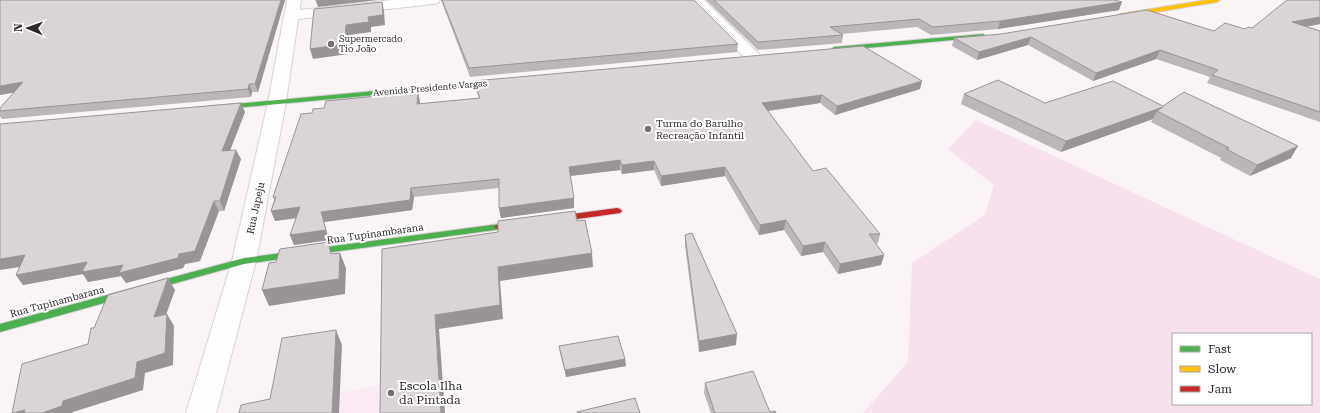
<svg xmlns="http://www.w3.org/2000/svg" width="1320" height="413" font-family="'Roboto Serif',serif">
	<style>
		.built { fill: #f9eaf3 }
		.green { fill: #f7e1ed; fill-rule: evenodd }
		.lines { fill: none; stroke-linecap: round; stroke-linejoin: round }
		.street-casing { stroke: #d7d1d4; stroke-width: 2 }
		.fast-casing { stroke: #d7d1d4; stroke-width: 2 }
		.slow-casing { stroke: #d7d1d4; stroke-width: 2 }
		.jam-casing { stroke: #d7d1d4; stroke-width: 2 }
		.street { fill: #fefdfe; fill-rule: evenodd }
		.fast { fill: #4caf50; fill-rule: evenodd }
		.slow { fill: #ffc107; fill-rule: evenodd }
		.jam { fill: #c62828; fill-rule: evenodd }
		.wall { fill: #bbb6b9 }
		.shaded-wall { fill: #999496 }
		.building { fill: #dad4d7; stroke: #999496 }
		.poi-dot { fill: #756f73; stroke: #fff; stroke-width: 1.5 }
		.labels { text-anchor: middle; stroke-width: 4; stroke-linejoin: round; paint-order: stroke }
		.far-poi-label { font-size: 9px; fill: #2e282c; stroke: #fff; text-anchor: start }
		.far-street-label { font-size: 9px; fill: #2e282c; stroke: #fff }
		.poi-label { font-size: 10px; fill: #2e282c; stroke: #fff; text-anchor: start }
		.street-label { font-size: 10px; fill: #2e282c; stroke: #fff }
		.near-poi-label { font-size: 12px; fill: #2e282c; stroke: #fff; text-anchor: start }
	</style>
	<rect width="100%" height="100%" fill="#faf4f7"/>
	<!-- built -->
	<path class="built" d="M442 373 445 413H234Z"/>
	<!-- green -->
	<path class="green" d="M976 120 1320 279V413H863L908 362 912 263 985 215 994 185 948 149ZM1173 334H1311V404H1173Z"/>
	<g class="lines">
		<defs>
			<path id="street" d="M287 0H301L300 10 392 0H440L438 3 433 4 298 19 286 102 256 261 216 413H186L232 261 268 102Z
				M689 0H704L759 54 761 57 759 60 753 62 747 60Z"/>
			<path id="fast" d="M983 34 986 36 985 37 834 51 831 49 834 47Z
				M503 79H506V83L213 110 209 108 213 106Z
				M499 224 502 225 504 227 502 229 244 264 0 332V324L244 258Z"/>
			<path id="slow" d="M1206 0H1220L1217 2 1120 18 1117 16 1120 14Z"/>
			<path id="jam" d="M617 208 620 209 622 211 620 213 499 230 494 227 499 224Z"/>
		</defs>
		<!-- street casing -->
		<use href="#street" class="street-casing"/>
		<!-- fast casing -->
		<use href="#fast" class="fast-casing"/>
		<!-- slow casing -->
		<use href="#slow" class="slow-casing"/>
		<!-- jam casing -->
		<use href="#jam" class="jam-casing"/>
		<!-- street -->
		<use href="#street" class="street"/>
		<!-- fast -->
		<use href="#fast" class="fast"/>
		<!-- slow -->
		<use href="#slow" class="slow"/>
		<!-- jam -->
		<use href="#jam" class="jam"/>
	</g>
	<!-- wall -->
	<path class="wall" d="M285 0 258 92H252L251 97 2 119 0 116V108L14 92 0 95Z
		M441 0H694L738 44 737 52 470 77Z
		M706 0H1115L1119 10 998 29 931 35 917 27 842 34 843 35 842 43 758 50Z
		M1320 0V24L1306 27 1320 31V122L1207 83 1210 77 1156 59 1093 81 1028 45 977 60 952 46 954 38 1214 31 1245 29 1252 28Z
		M474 81 920 89 835 115 820 103 768 111 813 171 880 234 878 243 875 244 884 255 881 265 838 274 823 252 801 256 784 230 759 235 725 176 661 186 654 170 622 174 620 170 570 176 574 208 501 218 499 208V188L414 197 412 210 324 222 329 240 294 245 290 235 296 218 275 221 271 211 274 200 273 197 420 101V104L479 98 476 90Z
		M964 94 1045 103 1163 106 1291 158 1250 176 1220 160 1221 158 1151 122 1153 119 1061 152 961 104Z
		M245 112 230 150 241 159 224 211H219L200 261 185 264 183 268 126 283 121 276 88 282 83 274 23 285 16 275 20 267Z
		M685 235 736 345 699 352 685 246Z
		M559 346 625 359 626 366 566 377 560 353Z
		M705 383 770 412 776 413H711L704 393Z"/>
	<!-- shaded-wall -->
	<path class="shaded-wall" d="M281 0H285L258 92 255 84Z
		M328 0H378L318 7 316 1Z
		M382 2 384 11 385 25 371 27V32L349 35 348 54 313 59 310 49 346 25 368 17Z
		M1122 2 1119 10 998 29 1000 21Z
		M1320 17V24L1287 30 1292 22Z
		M1031 37 1028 45 977 60 979 52Z
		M1160 50 1156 59 1093 81 1096 73Z
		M922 81 920 89 835 115 837 106Z
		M23 82 28 90 0 95V86Z
		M249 84 252 92 251 97 248 89Z
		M418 92 420 101 419 113 417 104Z
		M822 95 820 103 761 112 762 103Z
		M241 103 245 112 226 161 222 151Z
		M1163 107 1157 111 1153 119 1061 152 1066 141Z
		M1298 146 1291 158 1250 176 1257 165Z
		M236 150 241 159 224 211 220 201Z
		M620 160V170L570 176 569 167Z
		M654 161V170L622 174V165Z
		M725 167V176L661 186V176Z
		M411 188 414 197 412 210 324 222 329 240 294 245 290 235 321 212Z
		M574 198V208L501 218 499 208Z
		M214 201 219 211 200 261 185 264 183 268 126 283 121 276 88 282 83 274 23 285 16 275 87 262Z
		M300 207 304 217 275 221 271 211Z
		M786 220 784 230 759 235 760 225Z
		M825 242 823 252 801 256 803 246Z
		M340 253 346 268 345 294 269 306 262 290Z
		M592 253 593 267 500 281 503 319 439 329 445 413H441L435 315 498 267Z
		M25 255 33 265 0 270V259Z
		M884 255 881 265 838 274 840 264Z
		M168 278 175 290 161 329 154 317Z
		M167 314 174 326 173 365 145 373 143 390 73 412 72 413H42L63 401 137 362Z
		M336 330 342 345 339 413H332Z
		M737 334 736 345 699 352V341Z
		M625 359 626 366 566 377 565 370Z
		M25 410 28 413H14Z"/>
	<!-- building -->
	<path class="building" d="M0 0H281L255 84H249L248 89 0 111V108L23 82 0 86Z
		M316 0H328L316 1Z
		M442 0H694L738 44 469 68Z
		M714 0H1115L1122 2 1000 21 933 27 919 19 830 27 843 35 758 42Z
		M1287 0H1320V17L1292 22 1320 31V112L1212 75 1218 70 1160 50 1096 73 1031 37 979 52 954 38 1001 34 1147 10 1214 31 1225 23 1245 29 1248 27 1252 28Z
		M382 2 383 15 368 17 369 22 346 25 345 44 310 49 314 9Z
		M863 46 922 81 837 106 822 95 762 103 813 171 826 168 880 234H869L884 255 840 264 825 242 803 246 786 220 760 225 725 167 661 176 654 161 622 165 620 160 569 167 574 198 499 208V179L411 188 410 200 321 212 326 230 290 235 300 207 271 211 276 197H273L301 114 312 113 313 109 324 108 326 101 418 92 417 104 480 98 474 81Z
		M998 80 1045 103 1113 81 1163 106 1184 92 1298 146 1257 165 1226 149 1229 148 1157 111 1163 107 1066 141 964 94Z
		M241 103 222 151 236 150 220 201H214L195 251 179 254 178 258 119 273 123 265 82 272 87 262 16 275 25 255 0 259V124Z
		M575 211 577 221 585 220 592 253 498 267 500 305 435 315 441 413H380L382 249 498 232V221Z
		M692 233 737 334 699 341 685 235Z
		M328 242 331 254 340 253 339 279 262 290 269 263 276 262 280 249Z
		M168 278 154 317 167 314 165 353 137 362 135 378 63 401 62 406 42 413H24L25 410 12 413 22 364 88 344 91 328H94L108 295Z
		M336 330 332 413H239L241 405 270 399 282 338Z
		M618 336 625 359 565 370 559 346Z
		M753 371 770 412 775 411 776 413H715L705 383Z
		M635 398 640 413H577V412Z"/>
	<!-- markers -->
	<g class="poi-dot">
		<circle cx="331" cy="44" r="4"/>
		<circle cx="648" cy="129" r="4"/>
		<circle cx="391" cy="393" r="4"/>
	</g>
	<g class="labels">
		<!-- far-poi labels -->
		<g class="far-poi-label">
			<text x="339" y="42">Supermercado<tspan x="339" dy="10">Tio João</tspan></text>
		</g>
		<!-- far-street labels -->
		<g class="far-street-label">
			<text transform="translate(430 88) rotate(-5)" y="3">Avenida Presidente Vargas</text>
		</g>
		<!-- poi labels -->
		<g class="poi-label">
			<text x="656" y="127">Turma do Barulho<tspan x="656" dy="12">Recreação Infantil</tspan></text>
		</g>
		<!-- street labels -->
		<g class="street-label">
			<text transform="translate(255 208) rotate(-78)" y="4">Rua Japeju</text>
			<text transform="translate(375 233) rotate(-8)" y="4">Rua Tupinambarana</text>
			<text transform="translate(57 301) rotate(-15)" y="4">Rua Tupinambarana</text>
		</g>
		<!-- near-poi labels -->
		<g class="near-poi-label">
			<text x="399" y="390">Escola Ilha<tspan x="399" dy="14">da Pintada</tspan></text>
		</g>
	</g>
	<!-- legend -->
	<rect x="1172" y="333" width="140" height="72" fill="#ffffff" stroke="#aba9ab"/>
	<rect x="1180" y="346" width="20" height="6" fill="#4caf50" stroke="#aba9ab"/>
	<text x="1208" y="353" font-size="12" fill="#2e282c">Fast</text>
	<rect x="1180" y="366" width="20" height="6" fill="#ffc107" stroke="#aba9ab"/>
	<text x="1208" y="373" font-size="12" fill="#2e282c">Slow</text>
	<rect x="1180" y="386" width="20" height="6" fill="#c62828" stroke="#aba9ab"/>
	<text x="1208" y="393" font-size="12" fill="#2e282c">Jam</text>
	<!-- north arrow -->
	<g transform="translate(28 28) rotate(272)" stroke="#ffffff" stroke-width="3" paint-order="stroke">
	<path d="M0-3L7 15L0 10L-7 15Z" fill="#2e282c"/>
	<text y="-6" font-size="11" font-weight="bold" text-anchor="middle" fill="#2e282c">N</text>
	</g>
</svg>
